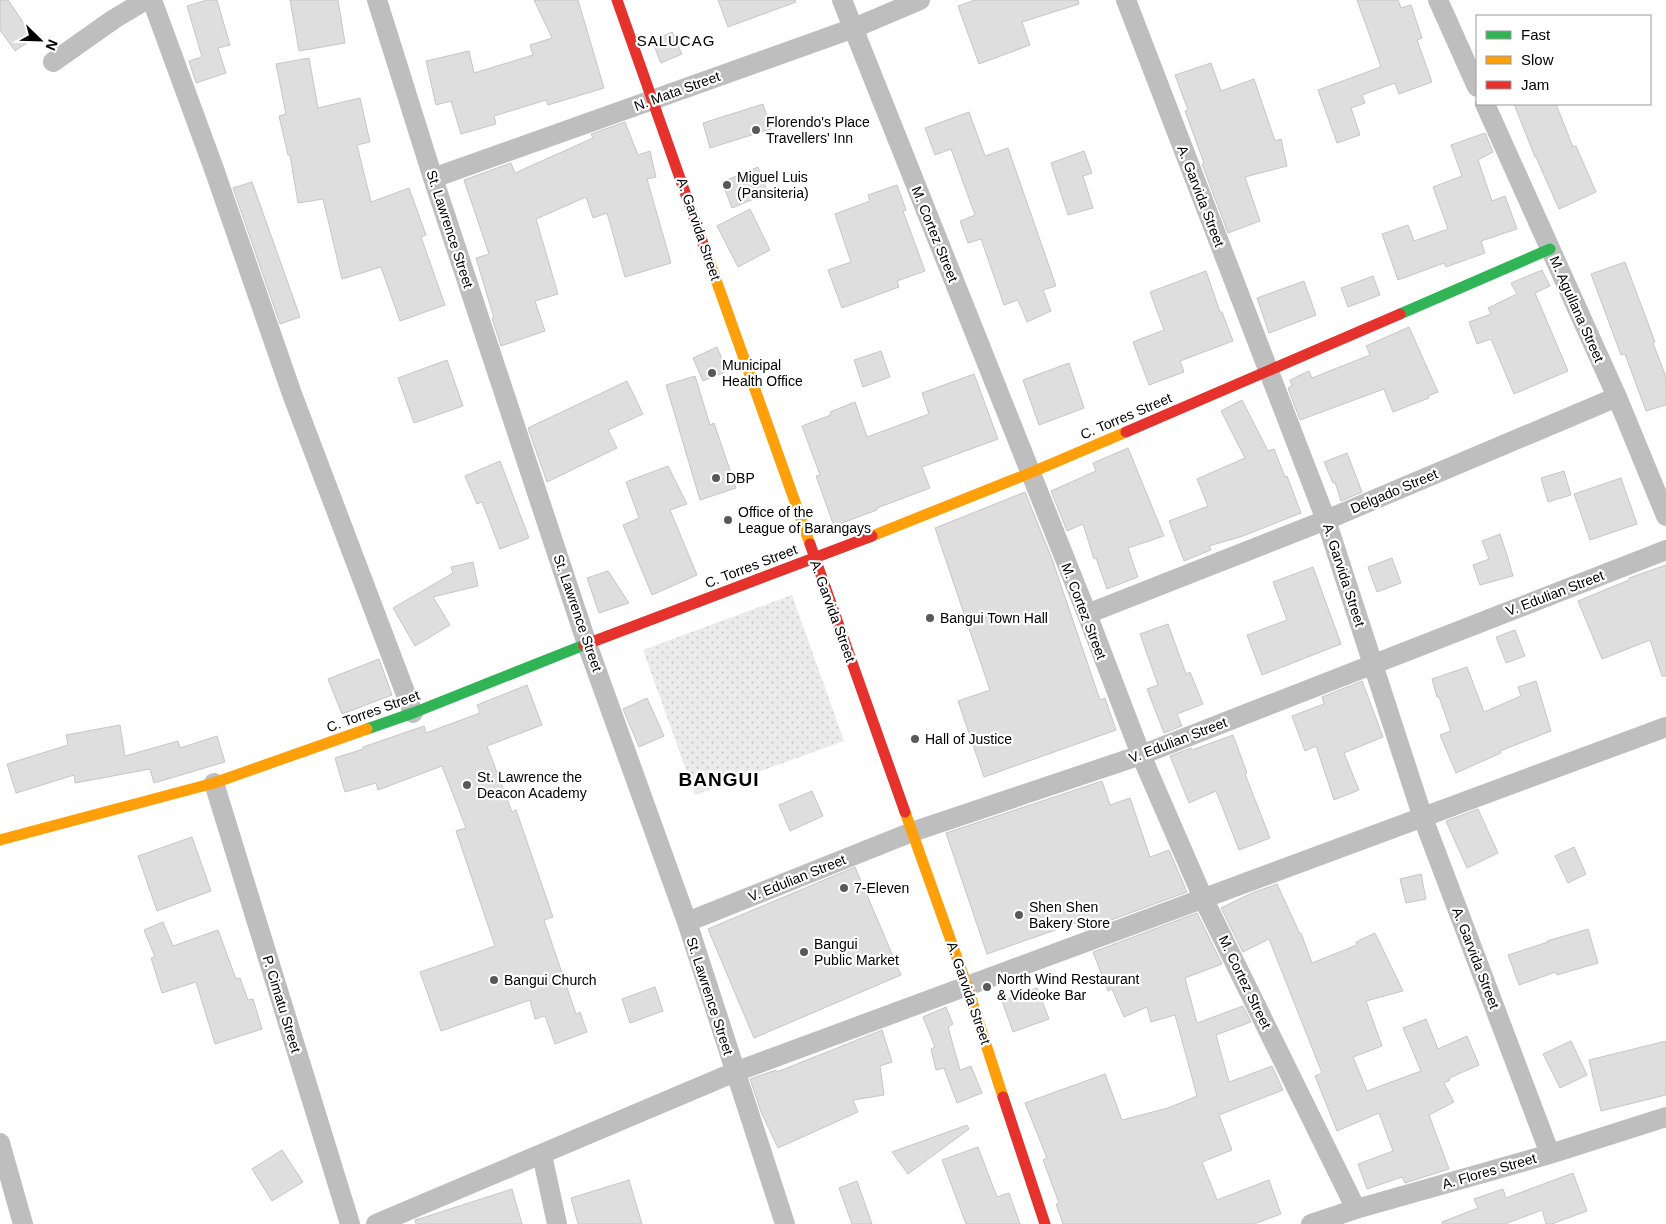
<svg xmlns="http://www.w3.org/2000/svg" width="1666" height="1224" font-family="Arial,sans-serif">
	<style>
		.green { fill: url(#green-dots) }
		.building { fill: #dedede; stroke: #c6c6c6 }
		.lines { fill: none; stroke-linecap: round; stroke-linejoin: round }
		.street { stroke: #bebebe; stroke-width: 20 }
		.fast { stroke: #30b455; stroke-width: 11 }
		.slow { stroke: #ff9f0a; stroke-width: 11 }
		.jam { stroke: #e5322d; stroke-width: 11 }
		.poi-dot { fill: #595959; stroke: #fff; stroke-width: 2 }
		.labels { text-anchor: middle; stroke-width: 4.5; stroke-linejoin: round; paint-order: stroke }
		.street-label { font-size: 14px; fill: #000; stroke: #fff }
		.poi-label { font-size: 14px; fill: #000; stroke: #fff; text-anchor: start }
		.neighbourhood-label { font-size: 15px; letter-spacing: 1px; fill: #000; stroke: #fff }
		.district-label { font-size: 19px; font-weight: bold; letter-spacing: 1px; fill: #000; stroke: #fff }
	</style>
	<defs>
		<pattern id="green-dots" width="8" height="8" patternUnits="userSpaceOnUse" patternTransform="scale(1.25)"><rect width="8" height="8" fill="#ebebeb"/><path d="M2 2h.1M6 6h.1" fill="none" stroke="#c8c8c8" stroke-width="1.8" stroke-linecap="round"/></pattern>
	</defs>
	<rect width="100%" height="100%" fill="#fff"/>
	<!-- green -->
	<path class="green" d="M792 595 844 741 695 795 643 650Z"/>
	<!-- building -->
	<path class="building" d="M0 0H8L34 38 15 51 0 30Z
		M207 0H217L230 45 218 48 226 73 196 83 189 61 202 57 187 6Z
		M290 0H338L345 43 299 51Z
		M534 0H578L604 88 548 105 546 100 494 116 496 124 461 134 451 101 436 105 426 61 469 51 474 73 533 55 530 45 552 38Z
		M718 0H795L796 2 728 27Z
		M975 0H1078L1079 4 1022 22 1030 45 979 64 958 6Z
		M1357 0H1398L1401 8 1411 5 1422 38 1417 40 1432 82 1399 94 1395 83 1362 95 1365 103 1351 108 1360 135 1337 143 1318 90 1381 67Z
		M672 32 682 54 661 63 652 41Z
		M309 58 318 108 360 98 370 142 357 145 371 202 409 188 426 235 421 237 445 305 400 321 381 267 342 279 323 199 298 203 290 155H288L279 116 286 114 276 64Z
		M1211 63 1221 91 1254 79 1275 141 1281 139 1287 166 1245 177 1260 221 1228 233 1202 164 1204 163 1185 111 1188 110 1175 75Z
		M763 104 771 129 710 148 703 123Z
		M1514 104H1556L1573 147 1576 146 1596 192 1559 209 1536 157H1535Z
		M969 112 985 156 1008 148 1056 286 1043 290 1051 311 1027 322 1018 300 1004 305 981 239 968 243 960 221 975 215 951 149 935 155 925 128Z
		M625 122 638 155 650 151 656 177 647 179 671 263 625 277 607 213 593 218 586 197 536 219 558 294 535 301 545 331 501 346 492 318H494L476 258 489 254 464 180 511 163 515 173 593 138 591 134Z
		M1485 133 1493 152 1478 160 1492 201 1505 196 1517 229 1481 241 1485 253 1446 267 1444 263 1398 280 1382 234 1408 225 1414 241 1448 229 1433 187 1462 176 1451 145Z
		M1084 151 1092 173 1083 176 1093 208 1068 215 1051 163Z
		M758 167 768 193 732 208 722 182Z
		M252 182 300 317 280 324 233 188Z
		M897 185 906 210 903 211 925 271 897 281 899 287 842 308 828 270 851 262 835 214 870 201 868 195Z
		M750 209 770 250 738 267 717 226Z
		M1625 262 1655 342 1653 343 1666 377V405L1646 411 1625 354 1621 355 1591 274Z
		M1542 270 1550 286 1535 293 1568 371 1514 394 1491 339 1477 344 1469 322 1491 314 1488 308 1517 294 1511 283Z
		M1206 271 1220 312H1222L1233 341 1180 361 1184 372 1149 385 1133 342 1164 330 1150 292Z
		M1373 276 1380 295 1348 307 1341 288Z
		M1304 281 1316 315 1269 333 1257 298Z
		M1409 327 1438 392 1428 396 1429 398 1393 412 1384 389 1300 420 1288 388 1292 386 1290 380 1309 371 1312 378 1370 355 1366 346Z
		M717 347 727 371 703 381 693 358Z
		M881 351 890 377 863 387 854 360Z
		M447 360 463 406 414 423 398 378Z
		M1069 363 1084 408 1039 425 1023 380Z
		M974 374 998 439 922 467 930 488 877 508V510L834 526 816 476 820 475 802 426 831 415 830 412 855 402 867 437 929 414 922 393Z
		M695 376 710 425 714 423 736 488 700 500 666 385Z
		M627 381 643 414 608 430 617 448 547 482 528 428Z
		M1242 400 1268 451 1274 449 1285 477 1287 476 1301 513 1243 536 1209 546 1211 550 1184 561 1169 521 1208 506 1197 479 1245 458 1221 411Z
		M1128 448 1164 536 1128 548 1138 577 1107 589 1096 558 1094 559 1083 524 1067 531 1051 491 1096 471 1093 463Z
		M1347 453 1362 492 1341 501 1335 482 1333 483 1324 462Z
		M500 461 529 538 500 549 482 502 477 504 465 476Z
		M668 466 687 504 670 510 697 575 652 595 623 525 639 518 626 482Z
		M1564 471 1571 495 1548 502 1541 478Z
		M1621 478 1637 524 1590 540 1574 494Z
		M1025 492 1052 559 1100 700 1105 698 1116 730 984 777 958 701 990 690 935 528Z
		M1500 534 1507 555 1513 576 1480 585 1473 565 1489 559 1482 541Z
		M1392 558 1401 583 1377 592 1368 567Z
		M473 562 478 586 433 597 450 625 415 646 393 608 453 573 451 567Z
		M1666 565V676H1662L1650 640 1602 659 1578 601 1629 580V578Z
		M1313 567 1341 644 1262 675 1247 635 1287 620 1273 582Z
		M608 571 629 603 599 613 587 578Z
		M1168 624 1186 674 1190 672 1203 704 1177 714 1182 726 1164 733 1147 689 1158 685 1140 634Z
		M1515 630 1525 656 1506 663 1496 637Z
		M379 659 392 695 342 714 328 679Z
		M1467 667 1484 712 1521 696 1518 687 1536 681 1551 731 1500 751 1501 753 1456 773 1440 735 1451 731 1439 697H1437L1432 679Z
		M1362 681 1383 737 1344 753 1359 790 1334 800 1316 746 1305 751 1292 716 1324 704 1322 697Z
		M527 685 542 725 487 746 512 812 516 810 553 917 544 920 576 1014 580 1012 587 1032 555 1044 545 1016 535 1019 530 1000 441 1031 420 972 495 946 456 831 466 828 442 766 378 790 376 783 345 792 335 758 363 749V747L424 726 426 733 480 713 477 705Z
		M647 698 664 736 639 747 623 709Z
		M120 725 125 756 178 741 180 748 217 736 225 762 154 783 150 769 75 783 74 775 16 793 7 764 68 745 66 735Z
		M1233 735 1247 773 1245 774 1270 838 1239 850 1216 791 1189 803 1170 756 1191 748 1192 750Z
		M1102 781 1110 805 1130 798 1150 857 1169 850 1187 892 1084 930 1081 921 987 954 946 833Z
		M812 791 823 816 790 831 779 805Z
		M1478 809 1498 853 1467 868 1446 821Z
		M192 837 211 891 157 911 138 856Z
		M1574 847 1586 874 1568 883 1555 856Z
		M855 867 901 975 754 1038 708 929Z
		M1421 874 1426 899 1406 903 1400 879Z
		M1277 884 1300 934 1301 933 1312 963 1357 945 1356 942 1375 933 1403 991 1366 1001 1382 1046 1353 1057 1367 1091 1421 1071 1403 1028 1426 1019 1438 1049 1467 1036 1479 1065 1449 1078 1450 1080 1444 1083 1454 1102 1429 1115 1449 1169 1405 1183 1402 1177 1367 1189 1358 1164 1393 1151 1379 1113 1337 1131 1315 1076 1322 1073 1269 939 1243 952 1221 908 1252 893Z
		M1197 913 1222 964 1185 978 1197 1023 1243 1006 1251 1022 1216 1035 1229 1082 1272 1066 1283 1090 1219 1115 1232 1150 1202 1162 1217 1200 1269 1180 1281 1214 1254 1224H1063L1056 1204 1059 1203 1043 1160 1047 1158 1025 1103 1105 1074 1122 1120 1168 1108 1197 1096 1175 1015 1151 1022 1147 1007 1124 1017 1112 989 1108 991 1093 952Z
		M163 922 173 946 218 930 236 979 240 978 248 1000 253 999 262 1029 215 1044 196 982 162 993 151 958 155 957 144 930Z
		M1588 929 1598 963 1557 975 1556 972 1519 985 1508 955 1548 942 1547 941Z
		M655 987 663 1011 630 1023 622 999Z
		M1037 988 1049 1019 1013 1032 1002 1001Z
		M946 1007 953 1024 948 1027 960 1070 971 1066 982 1093 957 1103 944 1068 936 1070 931 1049 935 1047 923 1017Z
		M882 1030 892 1062 880 1066 884 1095 853 1100 858 1112 778 1148 761 1112 750 1079 776 1070 777 1072Z
		M1571 1041 1587 1075 1560 1088 1543 1054Z
		M1666 1041V1095L1601 1111 1589 1060Z
		M967 1125 969 1129 908 1174 892 1152Z
		M978 1147 997 1197 1009 1193 1020 1224H966L942 1160Z
		M282 1150 303 1182 272 1201 252 1169Z
		M1573 1173 1587 1211 1552 1224H1546L1542 1210 1505 1224H1442V1222L1478 1208 1474 1199 1503 1189 1506 1198Z
		M629 1180 642 1224H578L571 1198Z
		M857 1181 872 1224H852L839 1188Z
		M512 1189 522 1224H416L415 1220 422 1218Z"/>
	<g class="lines">
		<!-- street -->
		<path class="street" d="M152 0 214 169 292 394 413 713
			M377 0 433 178 587 644 687 922 785 1224
			M842 0 1087 614 1141 755 1203 898 1356 1209
			M1126 0 1326 520 1423 818 1550 1154
			M1438 0 1477 87
			M53 62 114 19 146 0
			M1485 104 1617 397 1666 516
			M433 178 854 28 920 0
			M1087 614 1326 520 1617 397
			M214 783 350 1224
			M687 922 912 832 1141 755 1666 550
			M0 1143 23 1224
			M542 1155 557 1224
			M376 1224 735 1072 1666 727
			M1311 1224 1356 1209 1550 1154 1666 1117"/>
		<!-- fast -->
		<path class="fast" d="M1400 314 1550 249
			M367 729 413 713 584 645"/>
		<!-- slow -->
		<path class="slow" d="M705 249 810 544
			M872 536 1030 473 1126 432
			M905 812 967 986 1003 1097
			M0 840 214 783 367 729"/>
		<!-- jam -->
		<path class="jam" d="M617 0 705 249
			M1126 432 1400 314
			M810 544 905 812
			M584 645 872 536
			M1003 1097 1045 1224"/>
	</g>
	<!-- markers -->
	<g class="poi-dot">
		<circle cx="756" cy="130" r="5"/>
		<circle cx="727" cy="185" r="5"/>
		<circle cx="712" cy="373" r="5"/>
		<circle cx="716" cy="478" r="5"/>
		<circle cx="728" cy="520" r="5"/>
		<circle cx="930" cy="618" r="5"/>
		<circle cx="915" cy="739" r="5"/>
		<circle cx="467" cy="785" r="5"/>
		<circle cx="844" cy="888" r="5"/>
		<circle cx="1019" cy="915" r="5"/>
		<circle cx="804" cy="952" r="5"/>
		<circle cx="494" cy="980" r="5"/>
		<circle cx="987" cy="987" r="5"/>
	</g>
	<g class="labels">
		<!-- street labels -->
		<g class="street-label">
			<text transform="translate(677 91) rotate(-20)" y="5">N. Mata Street</text>
			<text transform="translate(1201 196) rotate(69)" y="5">A. Garvida Street</text>
			<text transform="translate(450 229) rotate(72)" y="5">St. Lawrence Street</text>
			<text transform="translate(699 229) rotate(71)" y="5">A. Garvida Street</text>
			<text transform="translate(935 234) rotate(68)" y="5">M. Cortez Street</text>
			<text transform="translate(1577 309) rotate(66)" y="5">M. Agullana Street</text>
			<text transform="translate(1126 416) rotate(-23)" y="5">C. Torres Street</text>
			<text transform="translate(1394 491) rotate(-23)" y="5">Delgado Street</text>
			<text transform="translate(751 566) rotate(-21)" y="5">C. Torres Street</text>
			<text transform="translate(1344 575) rotate(72)" y="5">A. Garvida Street</text>
			<text transform="translate(1555 593) rotate(-21)" y="5">V. Edulian Street</text>
			<text transform="translate(833 611) rotate(70)" y="5">A. Garvida Street</text>
			<text transform="translate(1084 611) rotate(69)" y="5">M. Cortez Street</text>
			<text transform="translate(578 613) rotate(71)" y="5">St. Lawrence Street</text>
			<text transform="translate(373 711) rotate(-20)" y="5">C. Torres Street</text>
			<text transform="translate(1178 740) rotate(-21)" y="5">V. Edulian Street</text>
			<text transform="translate(797 878) rotate(-22)" y="5">V. Edulian Street</text>
			<text transform="translate(1476 958) rotate(69)" y="5">A. Garvida Street</text>
			<text transform="translate(1245 982) rotate(64)" y="5">M. Cortez Street</text>
			<text transform="translate(969 993) rotate(71)" y="5">A. Garvida Street</text>
			<text transform="translate(710 996) rotate(72)" y="5">St. Lawrence Street</text>
			<text transform="translate(282 1004) rotate(73)" y="5">P. Cimatu Street</text>
			<text transform="translate(1489 1171) rotate(-16)" y="5">A. Flores Street</text>
		</g>
		<!-- poi labels -->
		<g class="poi-label">
			<text x="766" y="127">Florendo's Place<tspan x="766" dy="16">Travellers' Inn</tspan></text>
			<text x="737" y="182">Miguel Luis<tspan x="737" dy="16">(Pansiteria)</tspan></text>
			<text x="722" y="370">Municipal<tspan x="722" dy="16">Health Office</tspan></text>
			<text x="726" y="483">DBP</text>
			<text x="738" y="517">Office of the<tspan x="738" dy="16">League of Barangays</tspan></text>
			<text x="940" y="623">Bangui Town Hall</text>
			<text x="925" y="744">Hall of Justice</text>
			<text x="477" y="782">St. Lawrence the<tspan x="477" dy="16">Deacon Academy</tspan></text>
			<text x="854" y="893">7-Eleven</text>
			<text x="1029" y="912">Shen Shen<tspan x="1029" dy="16">Bakery Store</tspan></text>
			<text x="814" y="949">Bangui<tspan x="814" dy="16">Public Market</tspan></text>
			<text x="997" y="984">North Wind Restaurant<tspan x="997" dy="16">&amp; Videoke Bar</tspan></text>
			<text x="504" y="985">Bangui Church</text>
		</g>
		<!-- neighbourhood labels -->
		<g class="neighbourhood-label">
			<text x="676" y="46">SALUCAG</text>
		</g>
		<!-- district labels -->
		<g class="district-label">
			<text x="719" y="786">BANGUI</text>
		</g>
	</g>
	<!-- legend -->
	<rect x="1476" y="15" width="175" height="90" fill="#ffffff" stroke="#999999"/>
	<rect x="1486" y="31" width="25" height="8" fill="#30b455" stroke="#999999"/>
	<text x="1521" y="40" font-size="15" fill="#000000">Fast</text>
	<rect x="1486" y="56" width="25" height="8" fill="#ff9f0a" stroke="#999999"/>
	<text x="1521" y="65" font-size="15" fill="#000000">Slow</text>
	<rect x="1486" y="81" width="25" height="8" fill="#e5322d" stroke="#999999"/>
	<text x="1521" y="90" font-size="15" fill="#000000">Jam</text>
	<!-- north arrow -->
	<g transform="translate(40 40) rotate(113)" stroke="#ffffff" stroke-width="4" paint-order="stroke">
	<path d="M0-4L9 19L0 12L-9 19Z" fill="#000000"/>
	<text y="-8" font-size="14" font-weight="bold" text-anchor="middle" fill="#000000">N</text>
	</g>
</svg>
